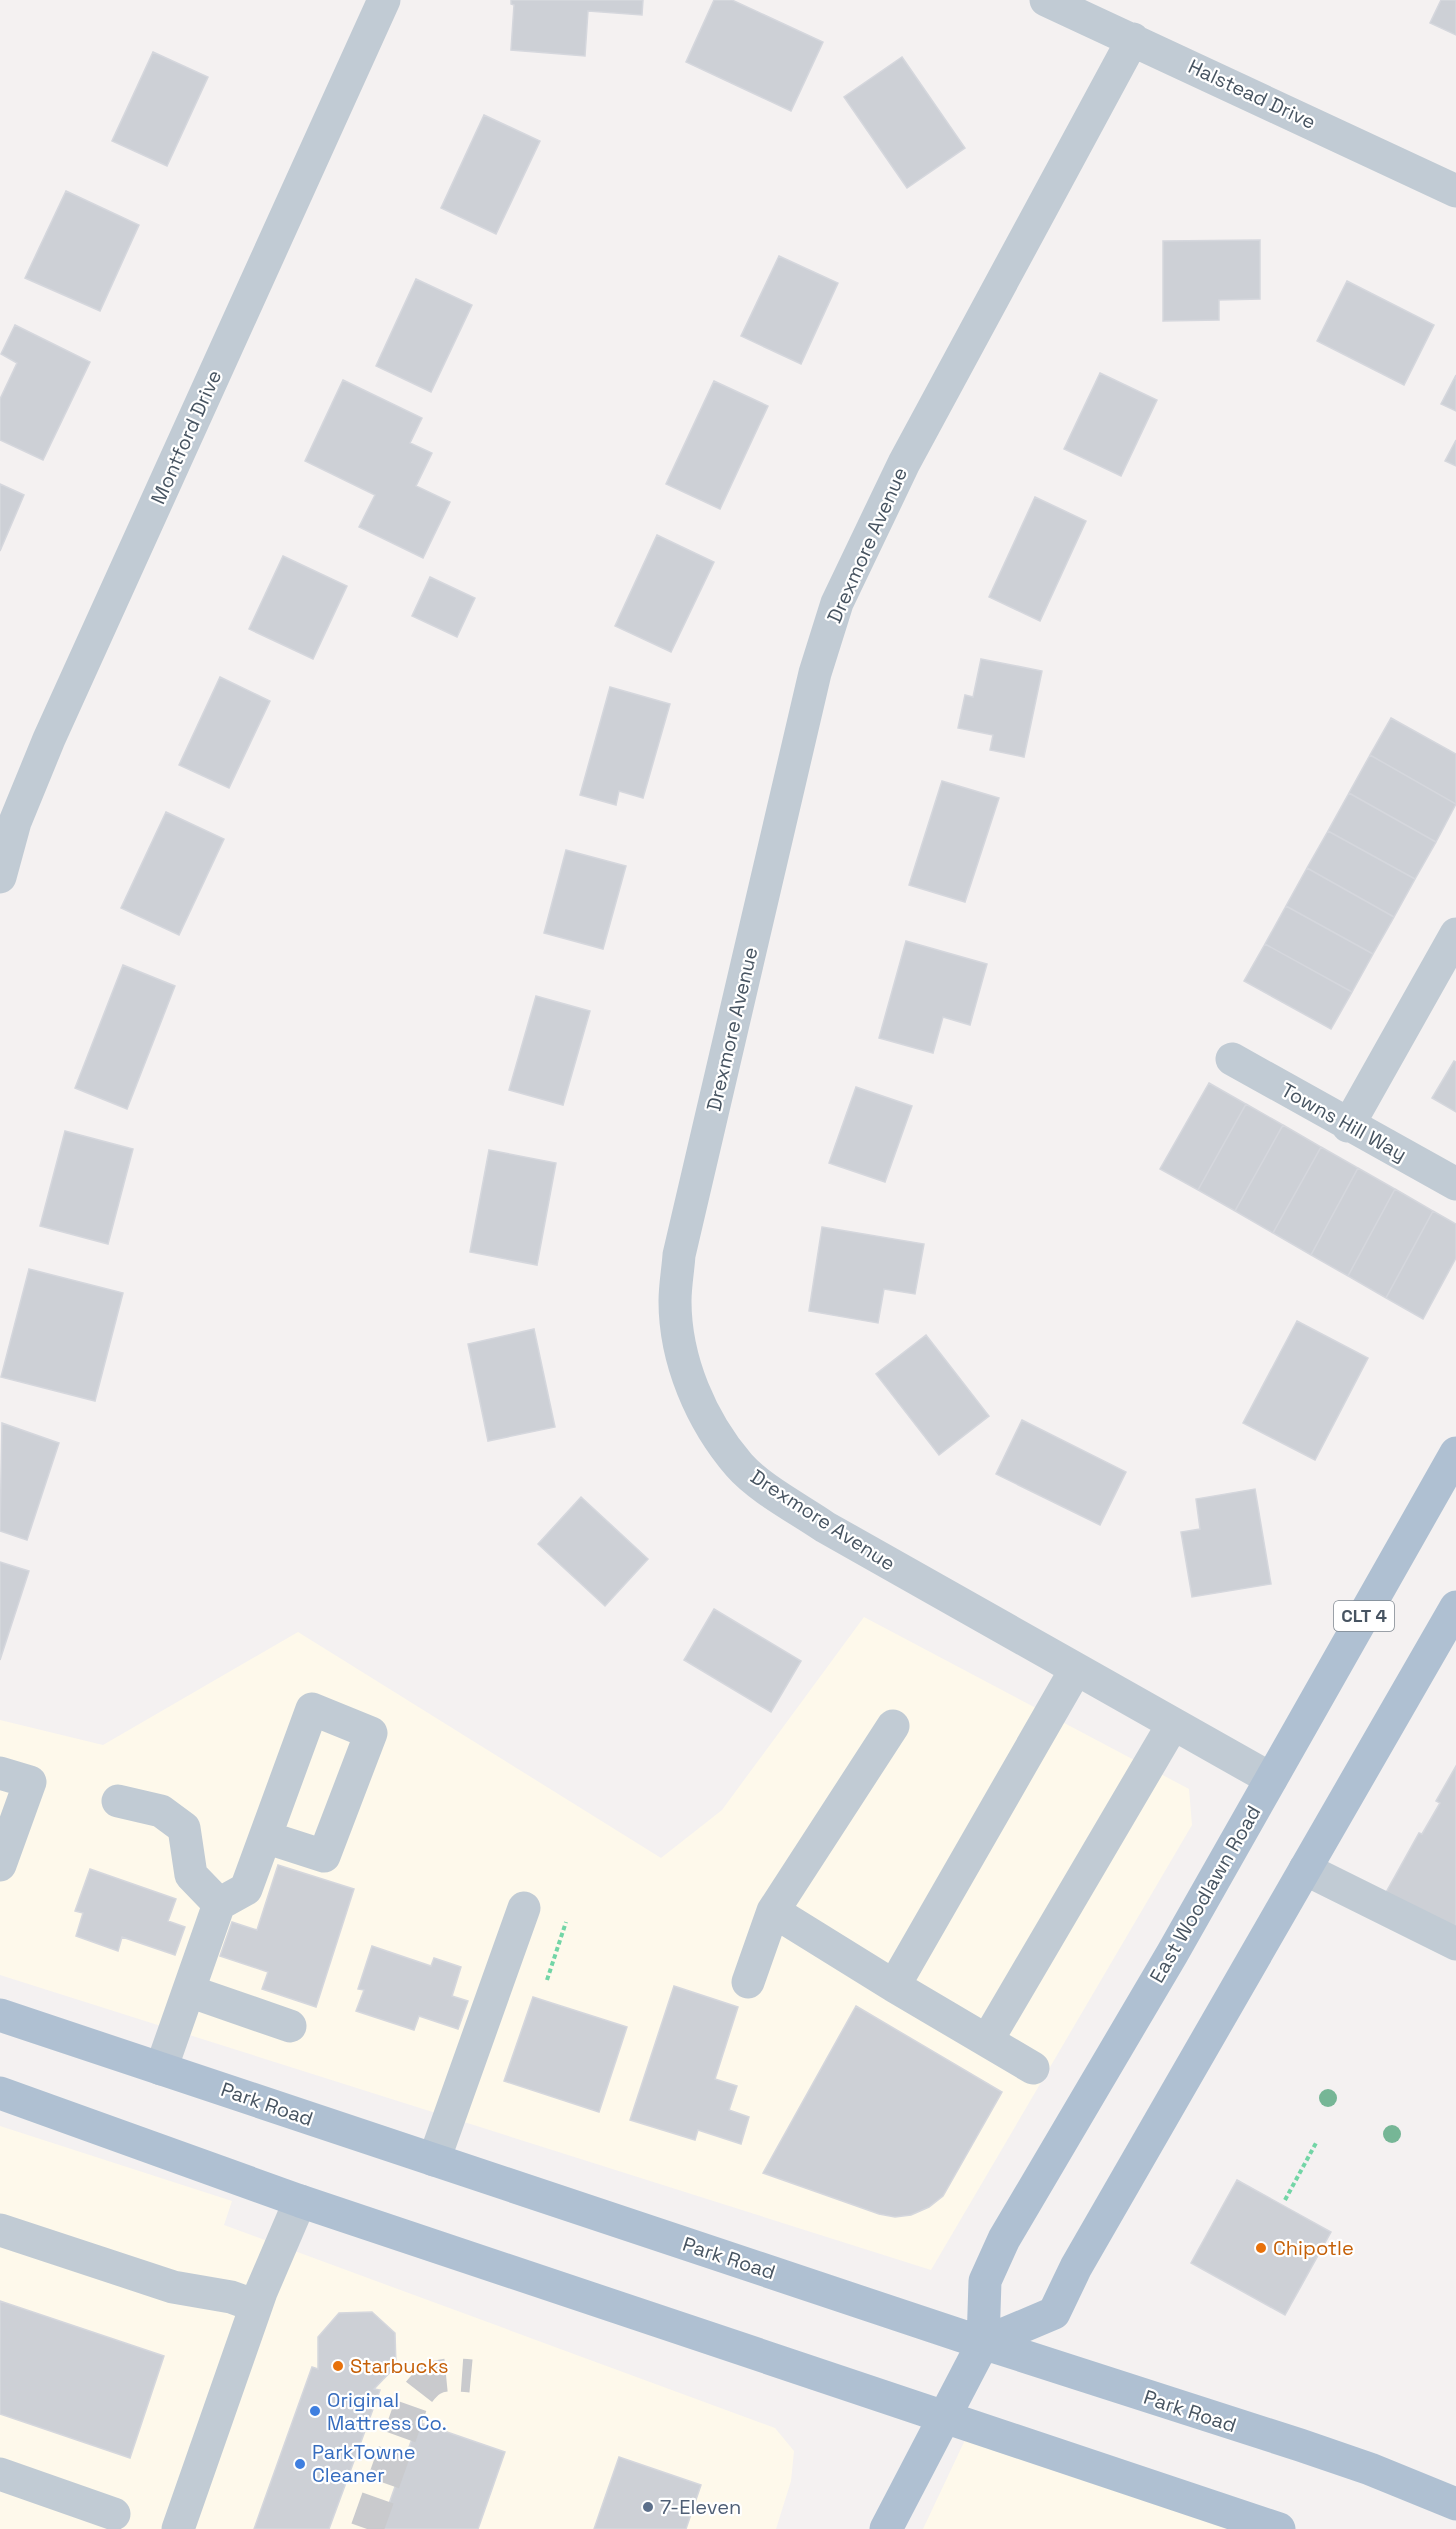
<svg xmlns="http://www.w3.org/2000/svg" width="1456" height="2529" font-family="'Space Grotesk',sans-serif">
	<style>
		.commercial { fill: #fef9eb }
		.building { fill: #cdd0d6; stroke: #d5d7dd; stroke-width: 1.5 }
		.lines { fill: none; stroke-linecap: round; stroke-linejoin: round }
		.minor-tunnel { stroke: #c9cacd; stroke-width: 33; stroke-dasharray: 33 16; stroke-linecap: butt }
		.path { stroke: #72d5a6; stroke-width: 4; stroke-dasharray: 4.5 3; stroke-linecap: butt }
		.minor { stroke: #c1cbd4; stroke-width: 33 }
		.major { stroke: #afc0d2; stroke-width: 33 }
		.tree { fill: #76b696 }
		.food-dot { fill: #e8710a; stroke: #fff; stroke-width: 2 }
		.shop-dot { fill: #3f7fe0; stroke: #fff; stroke-width: 2 }
		.service-dot { fill: #5c6f8a; stroke: #fff; stroke-width: 2 }
		.labels { text-anchor: middle; stroke-width: 4.5; stroke-linejoin: round; paint-order: stroke }
		.shield { fill: #fff; stroke: #7e8790; stroke-width: 1.5 }
		.shield-label { font-size: 18px; font-weight: bold; fill: #475461 }
		.street-label { font-size: 20px; fill: #475461; stroke: #fff }
		.food-label { font-size: 20px; fill: #c56008; stroke: #fff; text-anchor: start }
		.shop-label { font-size: 20px; fill: #366cbe; stroke: #fff; text-anchor: start }
		.service-label { font-size: 20px; fill: #4e5e75; stroke: #fff; text-anchor: start }
	</style>
	<rect width="100%" height="100%" fill="#f4f1f1"/>
	<!-- commercial -->
	<path class="commercial" d="M864 1617 1189 1789 1192 1825 931 2270 0 1975V1720L103 1745 298 1632 661 1858 722 1810Z
		M0 2126 232 2201 224 2225 775 2428 794 2451 791 2481 776 2529H0Z
		M965 2440 1237 2529H923Z"/>
	<!-- building -->
	<path class="building" d="M511 0H643L642 15 588 11 585 56 511 50 514 5 511 4Z
		M714 0H732L823 42 791 111 686 62Z
		M1441 0H1456V35L1430 23Z
		M153 52 208 77 167 166 112 141Z
		M902 57 965 148 907 188 844 97Z
		M484 115 540 141 496 234 441 208Z
		M66 191 139 225 100 311 25 278Z
		M1260 240V299L1219 300V320L1163 321V241Z
		M779 256 838 283 801 364 741 336Z
		M416 279 472 305 431 392 376 366Z
		M1347 281 1434 325 1404 385 1317 341Z
		M15 325 90 362 43 460 0 440V399L17 363 1 354Z
		M1100 373 1157 400 1121 476 1064 449Z
		M1456 375V411L1441 404Z
		M343 380 422 418 410 443 432 453 416 486 450 502 423 558 359 527 375 495 305 461Z
		M714 381 768 406 720 509 666 484Z
		M1456 440V466L1445 461Z
		M0 484 24 495 0 551Z
		M1035 497 1086 521 1040 621 989 597Z
		M657 535 714 562 671 652 615 626Z
		M283 556 347 586 313 659 249 629Z
		M430 577 475 598 457 637 412 616Z
		M981 659 1042 671 1024 757 990 750 993 735 958 728 965 695 973 697Z
		M220 677 270 701 229 788 179 765Z
		M610 687 670 704 643 798 619 791 616 805 580 795Z
		M1391 718 1456 754V804L1370 755Z
		M1370 755 1456 804 1436 842 1349 793Z
		M942 781 999 798 965 902 909 885Z
		M1349 793 1436 842 1415 879 1328 831Z
		M166 812 224 839 179 935 121 908Z
		M1328 831 1415 879 1394 917 1307 868Z
		M566 850 626 866 603 949 544 933Z
		M1307 868 1394 917 1373 954 1286 906Z
		M1286 906 1373 954 1352 992 1265 944Z
		M906 941 987 964 970 1025 943 1017 933 1053 879 1038Z
		M1265 944 1352 992 1331 1029 1244 981Z
		M123 965 175 986 127 1109 75 1088Z
		M536 996 590 1011 563 1105 509 1090Z
		M1454 1061 1456 1062V1112L1432 1098Z
		M1209 1083 1246 1104 1198 1190 1160 1169Z
		M856 1087 912 1106 885 1182 829 1163Z
		M1246 1104 1283 1125 1235 1211 1198 1190Z
		M1283 1125 1321 1147 1273 1233 1235 1211Z
		M65 1131 133 1149 108 1244 40 1226Z
		M1321 1147 1358 1168 1311 1255 1273 1233Z
		M489 1150 556 1163 537 1265 470 1252Z
		M1358 1168 1395 1189 1348 1276 1311 1255Z
		M1395 1189 1433 1211 1386 1298 1348 1276Z
		M1433 1211 1456 1224V1258L1423 1319 1386 1298Z
		M822 1227 924 1244 915 1294 884 1289 878 1323 809 1311Z
		M29 1269 123 1293 95 1401 1 1377Z
		M1297 1321 1368 1358 1315 1460 1243 1423Z
		M534 1329 555 1427 488 1441 468 1344Z
		M926 1335 989 1416 939 1455 876 1374Z
		M1022 1420 1126 1472 1100 1525 996 1474Z
		M2 1423 59 1443 27 1540 0 1531Z
		M1255 1489 1271 1584 1192 1597 1181 1532 1200 1529 1196 1499Z
		M581 1497 648 1559 605 1606 538 1544Z
		M0 1562 29 1571 0 1660Z
		M714 1609 801 1661 771 1712 684 1660Z
		M1456 1766V1937L1384 1896 1419 1833 1422 1834 1440 1803 1436 1801Z
		M278 1865 354 1889 316 2007 262 1989 268 1972 220 1956 232 1922 257 1930Z
		M90 1869 176 1899 168 1921 185 1927 175 1955 122 1937 118 1951 76 1936 83 1913 75 1911Z
		M372 1946 431 1966 434 1958 461 1967 452 1996 468 2001 458 2029 419 2016 414 2030 356 2011 364 1990 358 1989Z
		M674 1986 738 2007 715 2079 737 2086 729 2110 749 2117 741 2144 698 2130 695 2140 630 2120Z
		M533 1997 627 2027 599 2112 504 2081Z
		M856 2006 1002 2092 943 2196 929 2207 911 2215 895 2217 879 2214 763 2173Z
		M1237 2180 1331 2232 1285 2315 1191 2263Z
		M0 2301 164 2356 130 2458 0 2414Z
		M372 2312 395 2333 396 2366 374 2389 380 2390 329 2529H254L312 2367 318 2369V2337L339 2313Z
		M418 2422 505 2452 478 2529H380Z
		M619 2457 701 2485 686 2529H594Z"/>
	<g class="lines">
		<!-- minor-tunnel -->
		<path class="minor-tunnel" d="M367 2529 412 2402C430 2374 439 2373 471 2376"/>
		<!-- path -->
		<path class="path" d="M547 1980 566 1922
			M1285 2200 1316 2143"/>
		<!-- minor -->
		<path class="minor" d="M1046 0 1456 191
			M1133 39 904 463 837 603 815 673 679 1255C678 1270 675 1286 675 1301 675 1360 701 1421 739 1465 760 1489 799 1509 825 1527L1271 1779
			M0 877 15 822 49 739 384 0
			M1232 1059 1456 1184
			M1348 1126 1456 934
			M893 1726 773 1911 894 1986
			M0 1773 30 1782 0 1865
			M118 1801 161 1811 184 1828 191 1875 219 1904
			M1305 1869 1456 1944
			M748 1982 773 1911
			M189 1991 290 2026
			M988 2039 1173 1724
			M1033 2068 894 1986 1076 1669
			M161 2069 219 1904 246 1889 312 1709 371 1733 324 1856 265 1837
			M434 2160 524 1908
			M0 2230 173 2287 231 2297 256 2306
			M0 2474 114 2514
			M178 2529 261 2292 300 2201"/>
		<!-- major -->
		<path class="major" d="M0 2015 983 2343 1300 2445 1370 2469 1456 2504
			M0 2093 300 2201 1279 2529
			M983 2343 1054 2313 1076 2267 1456 1607
			M886 2529 983 2343 985 2281 1004 2239 1172 1954 1456 1453"/>
	</g>
	<!-- trees -->
	<g class="tree">
		<circle cx="1328" cy="2098" r="9"/>
		<circle cx="1392" cy="2134" r="9"/>
	</g>
	<!-- markers -->
	<g class="food-dot">
		<circle cx="1261" cy="2248" r="6"/>
		<circle cx="338" cy="2366" r="6"/>
	</g>
	<g class="shop-dot">
		<circle cx="315" cy="2411" r="6"/>
		<circle cx="300" cy="2464" r="6"/>
	</g>
	<circle class="service-dot" cx="648" cy="2507" r="6"/>
	<g class="labels">
		<!-- shield labels -->
		<rect class="shield" x="1334" y="1601" width="60" height="30" rx="4.5"/>
		<g class="shield-label">
			<text x="1364" y="1622">CLT 4</text>
		</g>
		<!-- street labels -->
		<g class="street-label">
			<text transform="translate(1252 94) rotate(25)" y="7">Halstead Drive</text>
			<text transform="translate(186 437) rotate(-66)" y="7">Montford Drive</text>
			<text transform="translate(867 545) rotate(-66)" y="7">Drexmore Avenue</text>
			<text transform="translate(732 1029) rotate(-77)" y="7">Drexmore Avenue</text>
			<text transform="translate(1344 1122) rotate(29)" y="7">Towns Hill Way</text>
			<text transform="translate(823 1520) rotate(33)" y="7">Drexmore Avenue</text>
			<text transform="translate(1205 1894) rotate(-60)" y="7">East Woodlawn Road</text>
			<text transform="translate(267 2104) rotate(19)" y="7">Park Road</text>
			<text transform="translate(729 2258) rotate(18)" y="7">Park Road</text>
			<text transform="translate(1190 2411) rotate(18)" y="7">Park Road</text>
		</g>
		<!-- food labels -->
		<g class="food-label">
			<text x="1273" y="2255">Chipotle</text>
			<text x="350" y="2373">Starbucks</text>
		</g>
		<!-- shop labels -->
		<g class="shop-label">
			<text x="327" y="2407">Original<tspan x="327" dy="23">Mattress Co.</tspan></text>
			<text x="312" y="2459">ParkTowne<tspan x="312" dy="23">Cleaner</tspan></text>
		</g>
		<!-- service labels -->
		<g class="service-label">
			<text x="660" y="2514">7-Eleven</text>
		</g>
	</g>
</svg>
